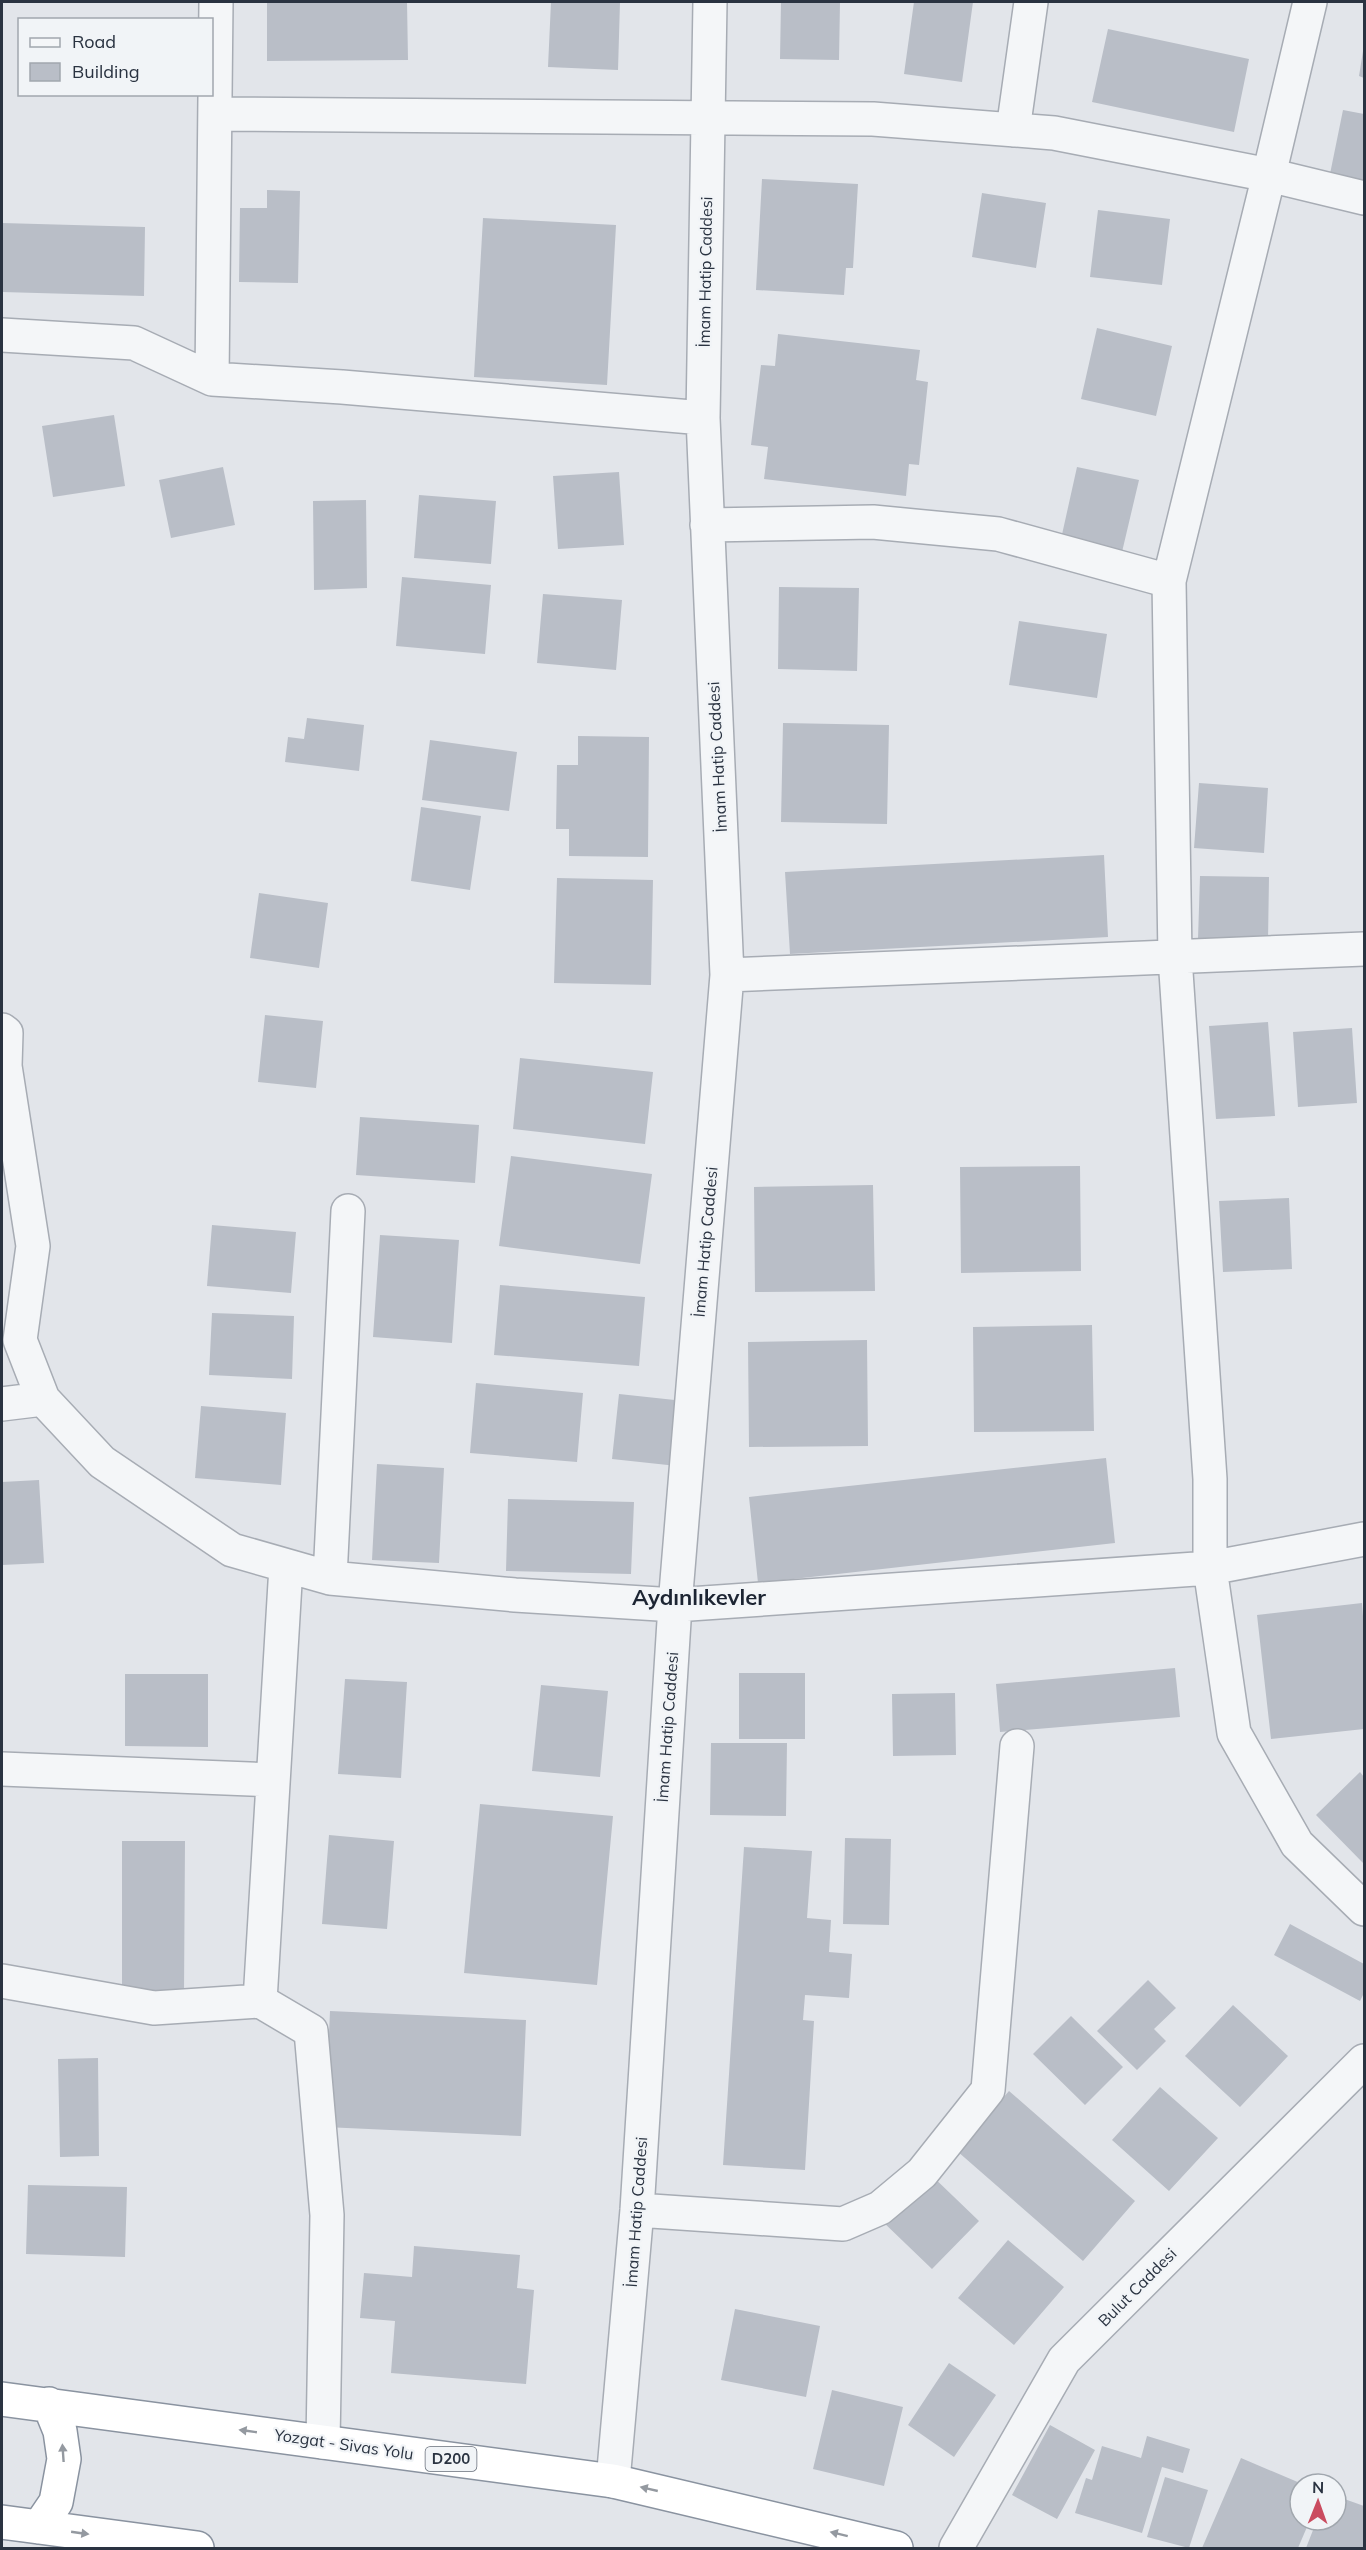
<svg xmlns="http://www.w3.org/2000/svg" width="1366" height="2550" font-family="Mulish,sans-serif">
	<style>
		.building { fill: #b9bec7 }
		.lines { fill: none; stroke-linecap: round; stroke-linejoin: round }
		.minor-casing { stroke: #a7acb4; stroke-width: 36 }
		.highway-casing { stroke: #8a93a0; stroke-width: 36 }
		.minor { stroke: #f4f6f8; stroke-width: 33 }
		.highway { stroke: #fff; stroke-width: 33 }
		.oneway { fill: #9499a0 }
		.labels { text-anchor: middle; stroke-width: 4.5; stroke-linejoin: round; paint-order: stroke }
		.shield { fill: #f1f4f7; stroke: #666d78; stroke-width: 1.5 }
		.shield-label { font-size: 15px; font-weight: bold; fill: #2a3341 }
		.street-label { font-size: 16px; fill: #2a3341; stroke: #f1f4f7 }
		.district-label { font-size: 22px; font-weight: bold; fill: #1c2432; stroke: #f1f4f7 }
	</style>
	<rect width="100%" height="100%" fill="#e2e5ea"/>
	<!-- building -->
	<path class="building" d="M267 2H407L408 60 267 61Z
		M551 2H620L618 70 548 67Z
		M781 2H840L839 60 780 59Z
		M914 2H973L962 82 904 74Z
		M1108 29 1249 59 1234 132 1092 102Z
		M1363 51H1364V78L1359 76Z
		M1343 110 1364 114V181L1330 174Z
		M762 179 858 184 853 268H846L844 295 756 290Z
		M267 190 300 191 298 283 239 282 240 208H267Z
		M982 193 1046 203 1036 268 972 257Z
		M1098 210 1170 219 1162 285 1090 277Z
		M483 218 616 225 607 385 474 377Z
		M2 223 145 227 144 296 2 292Z
		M1097 328 1172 346 1156 416 1081 399Z
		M778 334 920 350 916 380 928 382 919 465 909 464 906 496 764 479 768 447 751 445 761 365 775 366Z
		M114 415 125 486 53 497 42 426Z
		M223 467 235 525 171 538 159 480Z
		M1077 467 1139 480 1122 552 1061 539Z
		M619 472 624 545 558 549 553 476Z
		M419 495 496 501 491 564 414 558Z
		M366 500 367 588 314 590 313 501Z
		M402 577 491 585 485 654 396 646Z
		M779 587 859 588 857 671 778 669Z
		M543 594 622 600 616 670 537 663Z
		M1019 621 1107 634 1097 698 1009 685Z
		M307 718 364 725 359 771 285 762 288 737 304 739Z
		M783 723 889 725 887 824 781 822Z
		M578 736 649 737 648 857 569 856V829H556L557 765H578Z
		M430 740 517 752 509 811 422 800Z
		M1199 783 1268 788 1264 853 1194 848Z
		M421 807 481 816 470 890 411 881Z
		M1104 855 1108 937 790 954 785 872Z
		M1200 876 1269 877 1268 940 1198 939Z
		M557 878 653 880 651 985 554 983Z
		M259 893 328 903 319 968 250 958Z
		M265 1015 323 1021 316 1088 258 1082Z
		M1268 1022 1275 1116 1216 1119 1209 1026Z
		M1352 1028 1357 1103 1298 1107 1293 1032Z
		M520 1058 653 1072 645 1144 513 1129Z
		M360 1117 479 1125 475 1183 356 1175Z
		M511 1156 652 1174 640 1264 499 1246Z
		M1080 1166 1081 1271 961 1273 960 1167Z
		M873 1185 875 1291 755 1292 754 1187Z
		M1289 1198 1292 1269 1223 1272 1219 1201Z
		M212 1225 296 1232 291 1293 207 1286Z
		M380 1235 459 1240 452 1343 373 1337Z
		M500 1285 645 1297 639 1366 494 1355Z
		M212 1313 294 1316 292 1379 209 1375Z
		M1092 1325 1094 1431 974 1432 973 1327Z
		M867 1340 868 1446 749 1447 748 1342Z
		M476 1383 583 1393 577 1462 470 1453Z
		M619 1394 684 1401 677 1466 612 1459Z
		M201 1406 286 1413 281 1485 195 1478Z
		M1106 1458 1115 1543 758 1583 749 1497Z
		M377 1464 444 1468 439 1563 372 1560Z
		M39 1480 44 1563 2 1565V1482Z
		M508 1499 634 1502 631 1574 506 1571Z
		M1362 1603 1364 1630V1729L1271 1739 1257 1615Z
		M1175 1668 1180 1717 1000 1732 996 1684Z
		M739 1673H805V1739H739Z
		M125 1674H208V1747L125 1746Z
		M345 1679 407 1682 401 1778 338 1774Z
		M541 1685 608 1691 600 1777 532 1771Z
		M955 1693 956 1755 893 1756 892 1694Z
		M711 1743H787L786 1816 710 1815Z
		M1360 1772 1364 1777V1864L1316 1815Z
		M480 1804 613 1816 597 1985 464 1973Z
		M329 1835 394 1841 387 1929 322 1924Z
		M845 1838 891 1839 889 1925 843 1924Z
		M122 1841H185L184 1993 122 1992Z
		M744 1847 812 1851 807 1918 831 1920 829 1952 852 1954 849 1998 805 1995 803 2020 814 2021 805 2170 723 2165Z
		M1290 1924 1364 1964V1993L1360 2001 1274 1955Z
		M1148 1980 1176 2008 1154 2029 1166 2041 1137 2070 1097 2031Z
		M1233 2005 1288 2056 1240 2107 1185 2056Z
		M330 2011 526 2020 521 2136 325 2127Z
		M1071 2016 1123 2067 1085 2105 1033 2054Z
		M98 2058 99 2156 60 2157 58 2059Z
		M1160 2087 1218 2138 1169 2191 1112 2140Z
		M1009 2091 1135 2201 1083 2261 957 2151Z
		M927 2171 979 2221 932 2269 880 2219Z
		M28 2185 127 2187 125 2257 26 2254Z
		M1008 2240 1064 2287 1014 2345 958 2298Z
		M414 2246 520 2255 517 2288 534 2290 526 2384 391 2373 395 2321 360 2318 364 2273 412 2277Z
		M735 2309 820 2326 806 2397 721 2380Z
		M949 2363 996 2395 954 2457 908 2425Z
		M832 2390 903 2407 884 2486 813 2469Z
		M1050 2425 1095 2450 1057 2519 1012 2495Z
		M1147 2436 1190 2449 1183 2473 1162 2467 1142 2533 1075 2513 1086 2478 1092 2480 1102 2446 1141 2458Z
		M1241 2458 1300 2483V2520H1310L1298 2548H1202Z
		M1165 2477 1208 2490 1189 2548 1147 2537Z
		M1336 2496 1364 2506V2548H1306L1317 2520H1336Z"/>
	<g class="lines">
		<defs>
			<path id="minor" d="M1310 2 1269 175 1169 581 1175 957 1210 1479V1568L1234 1733 1297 1844 1364 1909
				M215 114 873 119 1054 133 1269 175 1364 198
				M1013 130 1031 2
				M2 335 134 343 212 379 342 387 703 418
				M212 379 216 2
				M707 525 873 522 998 534 1169 581
				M727 975 1364 949
				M2 1030 6 1033 5 1066 33 1246 20 1340 43 1399 102 1462 232 1550 330 1578 515 1595 675 1605 1210 1568 1364 1539
				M2 1404 43 1399
				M330 1578 348 1211
				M2 1769 273 1780
				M2 1981 154 2008 260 2001 311 2031 327 2215 323 2442
				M260 2001 286 1566
				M637 2210 843 2224 880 2208 922 2173 988 2090 1017 1746
				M613 2481 637 2210 675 1605 727 975 703 418 710 2
				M956 2548 1064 2360 1364 2061"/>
			<path id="highway" d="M2 2399 613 2481 896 2548
				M2 2522 197 2548
				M39 2527 56 2502 64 2459 60 2431 49 2404"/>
		</defs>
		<!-- minor casing -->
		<use href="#minor" class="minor-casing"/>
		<!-- highway casing -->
		<use href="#highway" class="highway-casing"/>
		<!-- minor -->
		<use href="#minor" class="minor"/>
		<!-- highway -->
		<use href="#highway" class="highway"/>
	</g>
	<!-- one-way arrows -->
	<defs><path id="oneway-solid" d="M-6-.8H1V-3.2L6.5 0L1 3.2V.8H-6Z" transform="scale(1.5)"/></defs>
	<g class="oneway">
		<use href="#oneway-solid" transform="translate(248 2431) rotate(-172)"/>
		<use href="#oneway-solid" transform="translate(63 2453) rotate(-94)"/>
		<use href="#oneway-solid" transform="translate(649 2489) rotate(-167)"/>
		<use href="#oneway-solid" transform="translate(80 2533) rotate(8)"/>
		<use href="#oneway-solid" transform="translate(839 2534) rotate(-166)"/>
	</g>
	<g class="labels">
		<!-- shield labels -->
		<rect class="shield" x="425.5" y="2447" width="51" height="24" rx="4.5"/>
		<g class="shield-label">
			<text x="451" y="2464">D200</text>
		</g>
		<!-- street labels -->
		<g class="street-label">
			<text transform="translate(705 272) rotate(-89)" y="6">İmam Hatip Caddesi</text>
			<text transform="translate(717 757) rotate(-93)" y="6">İmam Hatip Caddesi</text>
			<text transform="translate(705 1242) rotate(-85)" y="6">İmam Hatip Caddesi</text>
			<text transform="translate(667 1727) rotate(-86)" y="6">İmam Hatip Caddesi</text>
			<text transform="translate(636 2212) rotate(-86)" y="6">İmam Hatip Caddesi</text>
			<text transform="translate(1137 2287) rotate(-45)" y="6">Bulut Caddesi</text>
			<text transform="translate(344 2444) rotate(8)" y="6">Yozgat - Sivas Yolu</text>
		</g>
		<!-- district labels -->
		<g class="district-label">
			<text x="699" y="1605">Aydınlıkevler</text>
		</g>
	</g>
	<!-- border -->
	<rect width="1366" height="2550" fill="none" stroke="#2a3341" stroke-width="6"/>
	<!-- legend -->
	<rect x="18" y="18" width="195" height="78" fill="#f1f4f7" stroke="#a1a7ae" stroke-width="1.5"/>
	<rect x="30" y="38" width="30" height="9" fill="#f4f6f8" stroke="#a1a7ae" stroke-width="1.5"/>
	<text x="72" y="48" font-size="18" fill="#2a3341">Road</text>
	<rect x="30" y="63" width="30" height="18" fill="#b9bec7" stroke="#a1a7ae" stroke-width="1.5"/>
	<text x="72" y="78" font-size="18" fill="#2a3341">Building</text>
	<!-- north arrow -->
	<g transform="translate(1318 2502) rotate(1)"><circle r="28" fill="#f1f4f7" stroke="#a1a7ae" stroke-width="1.5"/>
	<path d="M0-4.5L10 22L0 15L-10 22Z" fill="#ca4b5f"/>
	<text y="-9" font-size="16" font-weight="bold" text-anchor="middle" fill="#2a3341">N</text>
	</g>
</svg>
